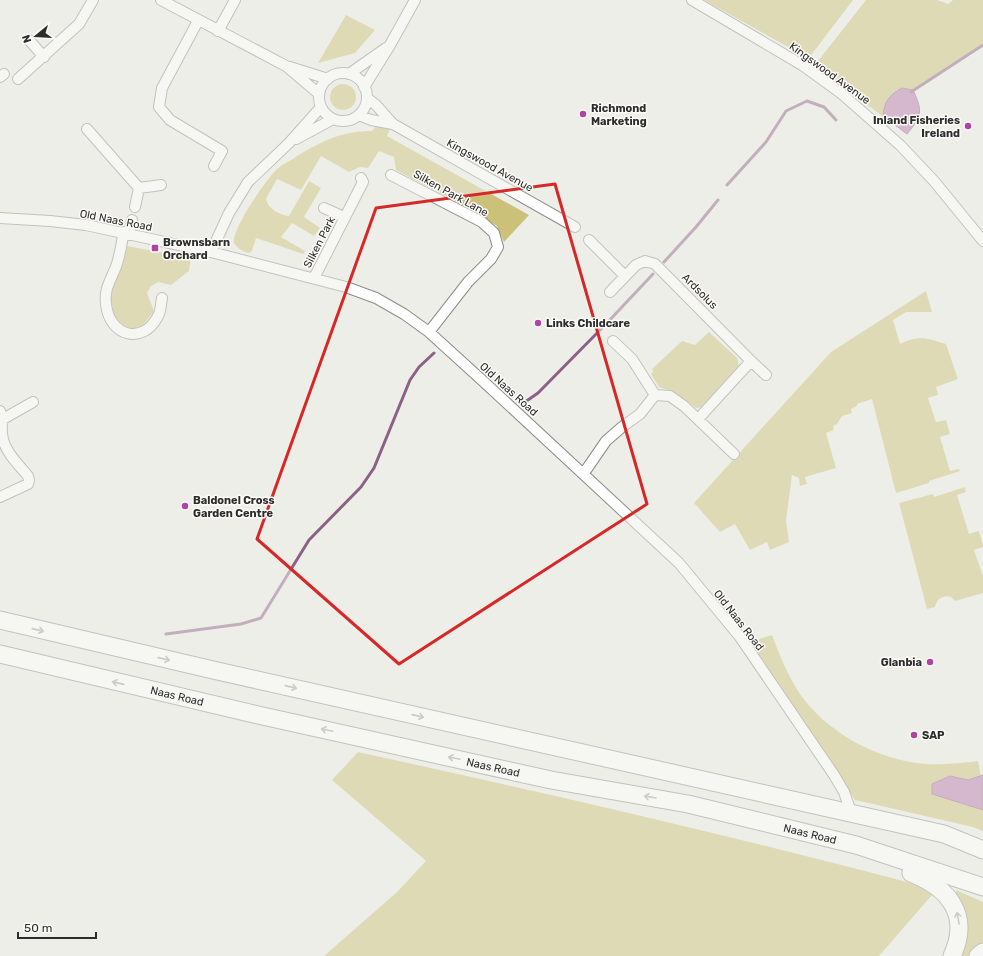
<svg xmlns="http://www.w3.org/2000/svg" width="983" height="956" font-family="Rubik,sans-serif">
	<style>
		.green { fill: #ccc179 }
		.water { fill: #b577ac; stroke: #8c6186 }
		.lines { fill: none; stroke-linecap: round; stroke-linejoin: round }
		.stream { stroke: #8c6186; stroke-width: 3 }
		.minor-casing { stroke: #8c8c88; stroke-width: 12 }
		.trunk-casing { stroke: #8c8c88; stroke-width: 19 }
		.minor { stroke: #fff; stroke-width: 10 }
		.trunk { stroke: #fff; stroke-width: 17 }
		.oneway { stroke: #a0a0a0 }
		.marked { fill: none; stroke: #d62828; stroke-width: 3; stroke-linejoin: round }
		.poi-dot { fill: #b044a4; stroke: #fcfbf7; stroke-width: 1.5 }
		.labels { text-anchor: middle; stroke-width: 3; stroke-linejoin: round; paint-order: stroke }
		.street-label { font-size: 11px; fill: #2d2d2c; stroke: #fcfbf7 }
		.poi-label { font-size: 11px; font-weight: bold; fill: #2d2d2c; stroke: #fcfbf7; text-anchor: start }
	</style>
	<rect width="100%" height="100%" fill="#eeeee9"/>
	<!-- green -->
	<path class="green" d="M704 0H853L812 54 806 57Z
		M866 0H937L948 4 953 0H983V45L913 90C923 111 922 116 907 134L814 66Z
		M346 15 375 30 355 53 318 63Z
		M330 97a13 13 0 1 1 26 0a13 13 0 1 1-26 0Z
		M377 125 390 129 387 136 529 215 504 242 497 226 461 204 396 170 394 157 379 151 368 168 360 167 349 172 321 156 301 190 277 179 266 199C268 209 280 215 289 216L309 181 321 188 304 217 320 228 314 236 292 223 281 237 305 251 303 254 256 238 252 251 249 253C244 252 236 248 234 243 231 230 267 178 277 169 282 164 291 161 297 156 323 141 341 131 372 131Z
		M127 246 191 258 189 271 171 285 158 282 151 286 147 293 154 311 144 324 136 329C117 327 106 309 111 290 113 283 117 277 120 270 124 262 125 254 127 246Z
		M926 291 932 312H906L893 320 900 344C920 335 926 338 946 344L958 379 936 387 938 395 928 398 936 422 946 420 950 434 940 437 950 471 959 469 960 471 929 481V483L896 493 872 399 857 404V406L851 409 852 413 842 416 837 424 833 426 834 430 826 433 836 468 805 477 807 484 800 486 799 478 792 475 786 521 789 542 770 550 767 542 750 550 735 524 720 532 694 503 831 352Z
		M709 332 737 358 739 366 701 407 696 408 674 392 659 387 651 374 653 372 652 369 682 341 695 345Z
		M965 487 966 492 957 495 969 534 979 531 983 545V547L974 550 983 576V593L955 601 951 597C943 595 937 598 935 607L927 609 899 503 933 494 934 497Z
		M772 635C779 654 787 673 798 691 825 732 877 760 926 764 944 765 961 763 978 761L981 775H983V831L973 827 855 800 750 643 752 641Z
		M358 752C546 793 733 836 919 885L932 895 879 956H324L397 892 426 861 332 780Z
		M956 890 983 902V945L969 956H959Z"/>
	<!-- water -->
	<path class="water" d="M902 88 913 90C923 111 922 116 907 134L883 116C884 102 889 95 902 88Z
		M983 775V810L932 794V784L950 776 968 780Z"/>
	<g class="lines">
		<!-- stream -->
		<path class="stream" d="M911 92 983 45
			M727 185 766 142 786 111 807 101 824 107 836 120
			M664 262 696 227 718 200
			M606 324 653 274
			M525 402 538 393 602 328
			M166 634 241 624 261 618 309 540 361 487 374 468 410 380 419 367 434 353"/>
		<defs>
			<path id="minor" d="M161 0 286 66 319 94
				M692 0 802 65 842 94 900 145 934 181 983 241
				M198 21 162 88 159 107 170 120 222 151 214 166
				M218 31 235 0
				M29 40 44 57
				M290 67 328 79
				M319 97a24 24 0 1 1 48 0a24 24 0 1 1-48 0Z
				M349 74 386 48
				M0 77 4 74
				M18 79 79 24 93 0
				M364 87 390 45 415 0
				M367 98 376 105 393 124 575 227
				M359 115 371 120 393 124
				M87 129 139 188 161 185
				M296 139 333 119
				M391 175 482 222 494 233 498 247 491 259 468 282 429 332
				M135 207 139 188
				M324 208 344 217
				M0 218 50 221 86 225 211 252 346 287 376 298 404 314 429 332 484 382 679 563 740 637 834 775 844 792 851 812
				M124 232C121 244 120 258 115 269 110 281 104 290 106 304 109 336 143 346 158 316 161 311 161 303 162 298
				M129 233 132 220
				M589 240 625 276
				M211 252 229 213 248 182 289 143 321 107
				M314 278 363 182 361 178
				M610 292 636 265 645 261 655 264 751 361
				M655 395 670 396 684 406 734 454
				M0 411C4 421 0 430 3 439 6 453 20 466 28 476L29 480 28 484 0 497
				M699 418 751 361 766 375
				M3 419 33 402
				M584 473 606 441 622 427 640 414 655 395 632 359 613 341"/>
			<g id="trunk">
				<path d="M0 620 213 670 944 834 983 850"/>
				<path id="s1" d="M0 654 258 715 551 780 688 804 856 845 983 887"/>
				<path d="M911 873C949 888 971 915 952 956"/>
				<path d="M978 956 983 952"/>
			</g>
		</defs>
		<!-- minor casing -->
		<use href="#minor" class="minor-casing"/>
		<!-- trunk casing -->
		<use href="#trunk" class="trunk-casing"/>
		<!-- minor -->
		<use href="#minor" class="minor"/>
		<!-- trunk -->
		<use href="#trunk" class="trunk"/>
	</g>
	<!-- one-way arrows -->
	<defs><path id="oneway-shaft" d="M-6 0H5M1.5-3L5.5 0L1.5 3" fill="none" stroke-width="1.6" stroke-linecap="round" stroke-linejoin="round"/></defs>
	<g class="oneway">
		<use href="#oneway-shaft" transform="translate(38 630) rotate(13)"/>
		<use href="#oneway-shaft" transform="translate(164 659) rotate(13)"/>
		<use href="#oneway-shaft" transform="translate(118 683) rotate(-167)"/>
		<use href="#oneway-shaft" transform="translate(291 687) rotate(13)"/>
		<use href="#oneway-shaft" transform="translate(418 716) rotate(13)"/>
		<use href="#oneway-shaft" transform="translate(327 730) rotate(-168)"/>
		<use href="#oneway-shaft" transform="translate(454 758) rotate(-168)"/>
		<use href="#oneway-shaft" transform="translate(650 797) rotate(-170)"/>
		<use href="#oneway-shaft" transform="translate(958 918) rotate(-100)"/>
	</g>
	<!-- marked area -->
	<path d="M0 0H983V956H0ZM555 184 647 504 399 664 257 539 376 208Z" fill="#eeeee9" fill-opacity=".55" fill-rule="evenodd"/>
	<path class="marked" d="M555 184 647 504 399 664 257 539 376 208Z"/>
	<!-- markers -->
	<g class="poi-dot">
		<circle cx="583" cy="114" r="4"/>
		<circle cx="968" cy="126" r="4"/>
		<rect x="151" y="244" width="8" height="8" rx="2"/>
		<circle cx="538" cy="323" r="4"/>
		<circle cx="185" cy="506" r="4"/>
		<circle cx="930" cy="662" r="4"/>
		<circle cx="914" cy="735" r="4"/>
	</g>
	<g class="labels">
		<!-- street labels -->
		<g class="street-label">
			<text transform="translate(830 73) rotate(36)" y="4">Kingswood Avenue</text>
			<text transform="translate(490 165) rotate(29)" y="4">Kingswood Avenue</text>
			<text transform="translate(451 193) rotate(29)" y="4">Silken Park Lane</text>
			<text transform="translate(116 220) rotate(11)" y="4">Old Naas Road</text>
			<text transform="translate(319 242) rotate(-63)" y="4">Silken Park</text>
			<text transform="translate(700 291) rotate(45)" y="4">Ardsolus</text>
			<text transform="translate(509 389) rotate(42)" y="4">Old Naas Road</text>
			<text transform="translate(739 620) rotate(52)" y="4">Old Naas Road</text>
			<text dy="4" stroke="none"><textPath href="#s1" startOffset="182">Naas Road</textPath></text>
			<text dy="4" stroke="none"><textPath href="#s1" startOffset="506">Naas Road</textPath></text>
			<text dy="4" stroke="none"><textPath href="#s1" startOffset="830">Naas Road</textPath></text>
		</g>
		<!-- poi labels -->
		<g class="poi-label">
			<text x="591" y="112">Richmond<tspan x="591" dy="13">Marketing</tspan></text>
			<text x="960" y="124" text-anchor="end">Inland Fisheries<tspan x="960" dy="13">Ireland</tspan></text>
			<text x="163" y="246">Brownsbarn<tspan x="163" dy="13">Orchard</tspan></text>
			<text x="546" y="327">Links Childcare</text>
			<text x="193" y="504">Baldonel Cross<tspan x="193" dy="13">Garden Centre</tspan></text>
			<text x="922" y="666" text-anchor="end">Glanbia</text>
			<text x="922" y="739">SAP</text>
		</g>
	</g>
	<!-- north arrow -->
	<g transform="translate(36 36) rotate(252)" stroke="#fcfbf7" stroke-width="3" paint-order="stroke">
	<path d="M0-3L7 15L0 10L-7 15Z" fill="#2d2d2c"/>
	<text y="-6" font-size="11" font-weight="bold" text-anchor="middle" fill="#2d2d2c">N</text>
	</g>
	<!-- scale -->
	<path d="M18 932v6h78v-6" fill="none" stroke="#2d2d2c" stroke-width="2"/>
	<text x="24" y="932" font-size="12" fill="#2d2d2c" stroke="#fcfbf7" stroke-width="3" paint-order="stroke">50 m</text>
</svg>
